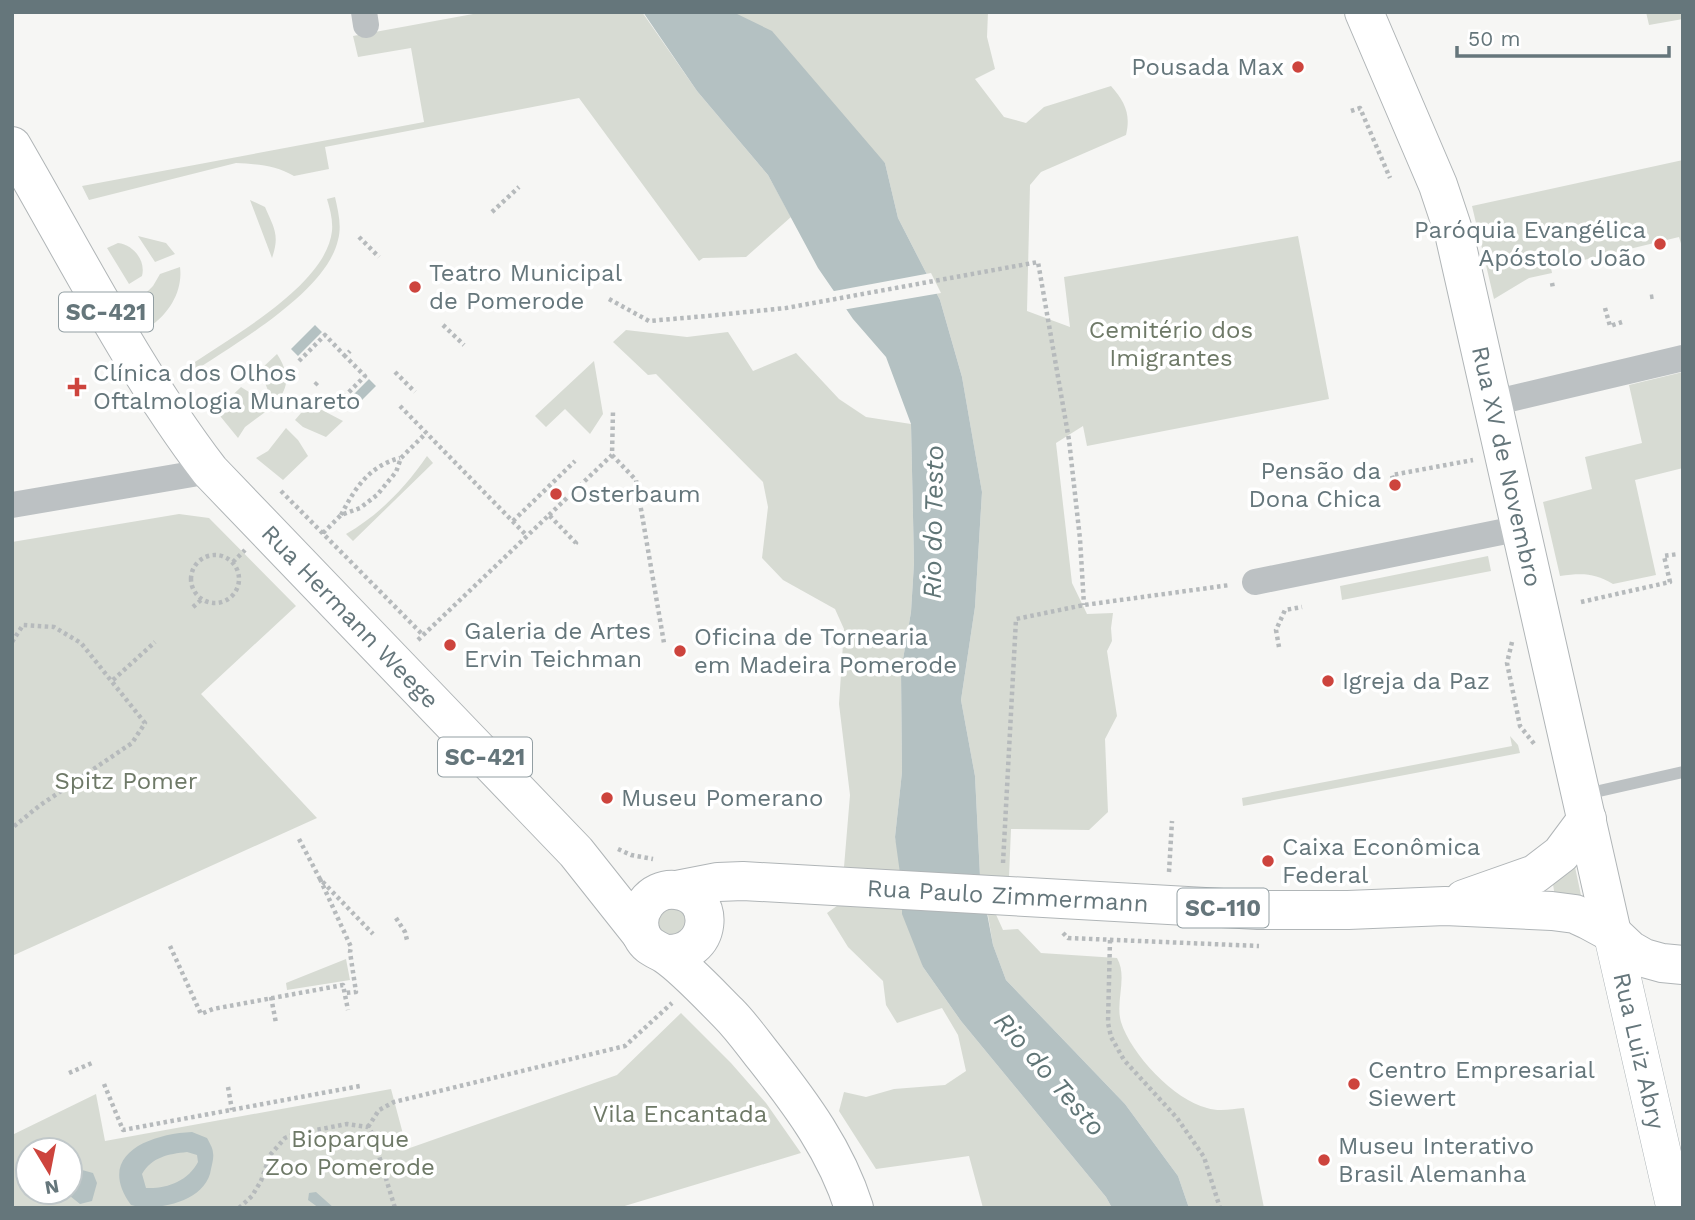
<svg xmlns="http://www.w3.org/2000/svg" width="1695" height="1220" font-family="'Work Sans',sans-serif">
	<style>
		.green { fill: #d7dbd3; fill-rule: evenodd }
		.water { fill: #b4c1c2; fill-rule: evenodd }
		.pier { fill: #f6f6f4 }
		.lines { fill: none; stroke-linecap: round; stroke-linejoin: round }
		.secondary-casing { stroke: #aeb5b8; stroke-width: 38 }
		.primary-casing { stroke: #b0b5b7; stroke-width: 40 }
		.path { stroke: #b6babc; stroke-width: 4.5; stroke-dasharray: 3.5 3.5; stroke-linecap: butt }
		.service { stroke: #bcc1c3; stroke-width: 12 }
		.minor { stroke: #bcc1c3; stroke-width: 26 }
		.secondary { stroke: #fff; stroke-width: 37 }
		.primary { stroke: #fff; stroke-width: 38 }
		.poi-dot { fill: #cd443d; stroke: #fff; stroke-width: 2.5 }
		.labels { text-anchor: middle; stroke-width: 7; stroke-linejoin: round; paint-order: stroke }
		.shield { fill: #fff; stroke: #939fa3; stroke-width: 2 }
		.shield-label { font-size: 23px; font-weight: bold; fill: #65767b }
		.poi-label { font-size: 24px; fill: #65767b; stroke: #fff; text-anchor: start }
		.park-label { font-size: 24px; fill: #6e7967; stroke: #fff }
		.street-label { font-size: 24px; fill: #65767b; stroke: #fff }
		.water-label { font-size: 26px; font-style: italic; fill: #607576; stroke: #fff }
	</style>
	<rect width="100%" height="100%" fill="#f6f6f4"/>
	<!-- green -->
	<path class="green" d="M484 12H642L697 91 768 175 791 217 746 257 703 258 699 261 579 98 325 147 329 169 294 176C276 165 256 164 236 163L89 200 82 186 424 122 411 48 358 57 353 36Z
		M733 12H988L987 37 995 69 975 79 1004 117 1026 123 1044 107 1111 86C1125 102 1131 114 1126 135L1041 172 1030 185 1027 311 1070 327 1064 277 1298 236 1329 399 1087 446 1083 426 1056 443 1072 583 1087 614 1113 613 1111 628 1112 641 1107 651 1117 716 1105 739 1108 812 1089 830 1011 829 1009 877 980 876 975 776 961 700 975 607 982 492 962 377 940 300 898 218 885 163Z
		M1646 12H1683V19L1649 25Z
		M1683 160V250L1679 237 1551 268 1552 273 1529 278 1494 299 1472 206Z
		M335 197C338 211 342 225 338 240 326 293 234 344 190 374L186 368C229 338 326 286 332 231 333 220 330 209 327 199Z
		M250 200 265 207C274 228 280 235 272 258Z
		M138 236 166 243 175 254 155 262Z
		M118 243C134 245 146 261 142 276L129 284 107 248Z
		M180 267C183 290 170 312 152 325L138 301 153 286 160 274Z
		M626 330 687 337 728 332 753 371 796 353 839 399 866 417 911 424 914 563 911 612 901 671 902 772 895 837 923 967 961 1021 1106 1197 1112 1208H983L969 1156 876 1169 839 1111 844 1092 866 1097 894 1089 945 1085 966 1071 958 1035 942 1008 897 1023 886 1005 883 981 848 947 827 913 841 903 850 795 839 704 844 629 835 609 783 580 762 558 768 507 763 482 656 374 648 375 613 342Z
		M277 354C288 371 291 386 276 402L269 393 260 370Z
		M594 361 603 414 590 434 565 409 546 427 535 416Z
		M1683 372V468L1635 480 1656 575 1613 584C1595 573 1582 573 1560 576L1543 502 1592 489 1585 457 1642 443 1629 385Z
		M241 387 257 397 268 410 245 427 238 438 216 411Z
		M314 410H322L343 421 326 437 303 427 295 420 301 413Z
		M286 428 298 440 308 456 283 480 256 458 268 451Z
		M427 456 433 463 353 541 346 534C379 515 405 488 427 456Z
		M179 514 209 518 296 606 201 694 317 818 12 956V542Z
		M1488 556 1491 571 1342 600 1340 586Z
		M1510 736 1518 745 1520 753 1243 806 1242 798 1512 746Z
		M1575 867 1582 900 1555 897 1552 878 1564 875Z
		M983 886 1003 930 1018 929 1041 953 1117 958C1128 977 1115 1001 1121 1022 1131 1054 1174 1100 1207 1108 1219 1112 1232 1109 1244 1108L1264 1208H1189L1178 1176 1125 1104 1006 980 993 945Z
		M668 900 694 919 668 944 651 915Z
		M346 959 350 980 287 990 286 983Z
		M681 1013 731 1063 766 1103 801 1153 618 1208H12V1135L96 1094 105 1141 391 1089 407 1149 617 1075ZM28 1150H70V1192H28Z"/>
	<!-- water -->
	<path class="water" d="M643 12H733L772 31 885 163 898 218 940 300 962 377 982 492 975 607 961 700 975 776 980 876 993 945 1006 980 1125 1104 1178 1176 1189 1208H1112L1106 1197 961 1021 923 967 902 914V888L895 837 902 772 901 671 911 612 914 563 911 424 886 357 853 319 818 268 768 175 697 91Z
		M315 325 322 332 298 356 291 349Z
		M369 379 376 386 352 410 345 403Z
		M192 1132 207 1138C209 1142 213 1148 213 1153 214 1158 212 1164 211 1169 207 1201 158 1212 131 1205 95 1155 149 1134 192 1132ZM187 1152 197 1155 198 1162C188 1181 167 1189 146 1188L142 1174C152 1157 168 1154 187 1152Z
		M70 1170H82L93 1173 97 1183 92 1201 80 1204 65 1192H70Z
		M316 1192 334 1208H319L308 1200 309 1193Z"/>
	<!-- pier -->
	<path class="pier" d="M931 273 941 293 842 310 829 292Z"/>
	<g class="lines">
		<defs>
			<g id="secondary">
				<path id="s1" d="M1612 933 1675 1208"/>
			</g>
			<g id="primary">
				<path id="s2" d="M1364 12 1438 185 1454 233 1612 933"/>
				<path id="s3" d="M12 146C76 256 133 370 210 471L576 852 641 934"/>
				<path id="s4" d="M677 890 718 882 743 881 1258 910H1348L1445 906 1552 911 1575 914 1588 920 1612 933 1630 950 1644 958 1662 963 1683 965"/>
				<path d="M1464 899 1535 874 1561 854 1587 819"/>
				<path d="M665 954C713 957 718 894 676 890 651 887 632 913 642 936 648 948 657 949 666 955 684 967 712 997 728 1013 742 1027 753 1043 765 1058 802 1105 836 1151 854 1208"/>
			</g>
		</defs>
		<!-- secondary casing -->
		<use href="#secondary" class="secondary-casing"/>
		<!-- primary casing -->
		<use href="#primary" class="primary-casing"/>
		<!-- path -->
		<path class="path" d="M1351 111 1360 108 1390 178
			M492 212 519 187
			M359 237 379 257
			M1552 283 1553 288
			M1650 297 1656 296
			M609 299 649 321 707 316 786 308 1038 262 1069 440 1080 539 1084 605
			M1605 308 1610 326 1622 322
			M443 325 464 345
			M299 361 325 335 345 356
			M395 372 415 392
			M315 385 319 381
			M339 402 365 376 345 356 350 351
			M400 406 527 536
			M612 455 636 480 664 643
			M1393 479 1392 475 1473 460
			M281 491 423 635
			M341 515C355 488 369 466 400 458
			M549 515 612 455 613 411
			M513 521 575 461
			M323 533 341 515 360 508 377 495 396 472 401 458 426 433
			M191 579a24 24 0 1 1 48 0a24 24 0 1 1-48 0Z
			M233 562 245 550
			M1581 602 1670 582 1664 556 1678 554
			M193 607 201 600
			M418 640 549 515 576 543 574 545
			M12 642 23 625 54 627 81 643 145 723 132 743 39 806 12 828
			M1512 642 1507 663 1520 726 1535 745
			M1279 647 1276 630 1285 610 1302 607
			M113 680 155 642
			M299 839 320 879 373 934
			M618 849 631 855 653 859
			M1003 863 1016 619 1084 605 1230 585
			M1169 872 1172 821
			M320 879 351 947 350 952 356 992 345 993
			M396 918 405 932 407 940
			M1063 933 1068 938 1259 946
			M1110 940 1108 1023 1111 1037 1124 1060 1177 1118 1204 1157 1220 1208
			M170 946 201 1014 213 1009 343 985 348 1010
			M271 997 276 1023
			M69 1073 92 1063
			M104 1084 123 1130 360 1086
			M228 1087 232 1110
			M368 1127 379 1110 394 1102 625 1046 672 1003
			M239 1208 252 1196 261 1181 270 1155 285 1138 295 1134 347 1124 368 1127 372 1133 395 1208"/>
		<!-- service -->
		<path class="service" d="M1586 794 1683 772"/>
		<!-- minor -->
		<path class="minor" d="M364 12 366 25
			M1493 403 1683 358
			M12 505 210 471
			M1255 582 1521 528"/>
		<!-- secondary -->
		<use href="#secondary" class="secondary"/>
		<!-- primary -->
		<use href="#primary" class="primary"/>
	</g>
	<!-- markers -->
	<g class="poi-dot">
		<circle cx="1298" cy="67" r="7"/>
		<circle cx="1660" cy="244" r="7"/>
		<circle cx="415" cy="287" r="7"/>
		<path d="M73.5 376.5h7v7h7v7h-7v7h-7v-7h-7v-7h7z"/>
		<circle cx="1395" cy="485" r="7"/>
		<circle cx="556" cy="494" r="7"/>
		<circle cx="450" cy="645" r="7"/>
		<circle cx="680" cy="651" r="7"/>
		<circle cx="1328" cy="681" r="7"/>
		<circle cx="607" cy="798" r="7"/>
		<circle cx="1268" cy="861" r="7"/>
		<circle cx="1354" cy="1084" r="7"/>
		<circle cx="1324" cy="1160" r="7"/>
	</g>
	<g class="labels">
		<!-- shield labels -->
		<g class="shield">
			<rect x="59" y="292.5" width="94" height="39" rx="5"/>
			<rect x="438" y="737.5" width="94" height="39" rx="5"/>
			<rect x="1177.5" y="888.5" width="91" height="39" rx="5"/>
		</g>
		<g class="shield-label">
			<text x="106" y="320">SC-421</text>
			<text x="485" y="765">SC-421</text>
			<text x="1223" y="916">SC-110</text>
		</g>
		<!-- poi labels -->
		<g class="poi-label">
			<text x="1284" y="75" text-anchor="end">Pousada Max</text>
			<text x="1646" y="238" text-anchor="end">Paróquia Evangélica<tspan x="1646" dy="28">Apóstolo João</tspan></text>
			<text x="429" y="281">Teatro Municipal<tspan x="429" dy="28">de Pomerode</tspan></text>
			<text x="93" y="381">Clínica dos Olhos<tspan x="93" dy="28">Oftalmologia Munareto</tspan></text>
			<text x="1381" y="479" text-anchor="end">Pensão da<tspan x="1381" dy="28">Dona Chica</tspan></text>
			<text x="570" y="502">Osterbaum</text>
			<text x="464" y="639">Galeria de Artes<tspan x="464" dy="28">Ervin Teichman</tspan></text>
			<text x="694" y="645">Oficina de Tornearia<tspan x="694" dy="28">em Madeira Pomerode</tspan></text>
			<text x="1342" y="689">Igreja da Paz</text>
			<text x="621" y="806">Museu Pomerano</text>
			<text x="1282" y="855">Caixa Econômica<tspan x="1282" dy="28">Federal</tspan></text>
			<text x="1368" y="1078">Centro Empresarial<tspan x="1368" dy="28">Siewert</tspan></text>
			<text x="1338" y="1154">Museu Interativo<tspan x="1338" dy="28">Brasil Alemanha</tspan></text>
		</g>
		<!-- park labels -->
		<g class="park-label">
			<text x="1171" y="338">Cemitério dos<tspan x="1171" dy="28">Imigrantes</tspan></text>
			<text x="126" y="789">Spitz Pomer</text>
			<text x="680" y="1122">Vila Encantada</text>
			<text x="350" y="1147">Bioparque<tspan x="350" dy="28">Zoo Pomerode</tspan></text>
		</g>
		<!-- street labels -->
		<g class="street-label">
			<text dy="8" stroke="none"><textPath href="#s2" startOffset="478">Rua XV de Novembro</textPath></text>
			<text dy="8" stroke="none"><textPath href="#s3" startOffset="583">Rua Hermann Weege</textPath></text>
			<text dy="8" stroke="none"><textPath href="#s4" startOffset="332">Rua Paulo Zimmermann</textPath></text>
			<text dy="8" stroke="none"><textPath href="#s1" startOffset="121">Rua Luiz Abry</textPath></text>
		</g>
		<!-- water labels -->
		<g class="water-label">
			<text transform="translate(933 522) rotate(-89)" y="9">Rio do Testo</text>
			<text transform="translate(1050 1074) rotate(49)" y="9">Rio do Testo</text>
		</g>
	</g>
	<!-- border -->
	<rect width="1695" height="1220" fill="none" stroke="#65767b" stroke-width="28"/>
	<!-- north arrow -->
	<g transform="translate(49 1171) rotate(170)"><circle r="33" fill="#ffffff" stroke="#c1c8ca" stroke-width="2"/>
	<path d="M0-5L12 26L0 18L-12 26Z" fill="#cd443d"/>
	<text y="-10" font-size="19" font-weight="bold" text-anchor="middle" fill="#65767b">N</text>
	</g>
	<!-- scale -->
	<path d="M1457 46v10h212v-10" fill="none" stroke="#65767b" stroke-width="3.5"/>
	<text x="1468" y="46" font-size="21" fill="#65767b" stroke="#ffffff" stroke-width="5" paint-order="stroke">50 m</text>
</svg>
